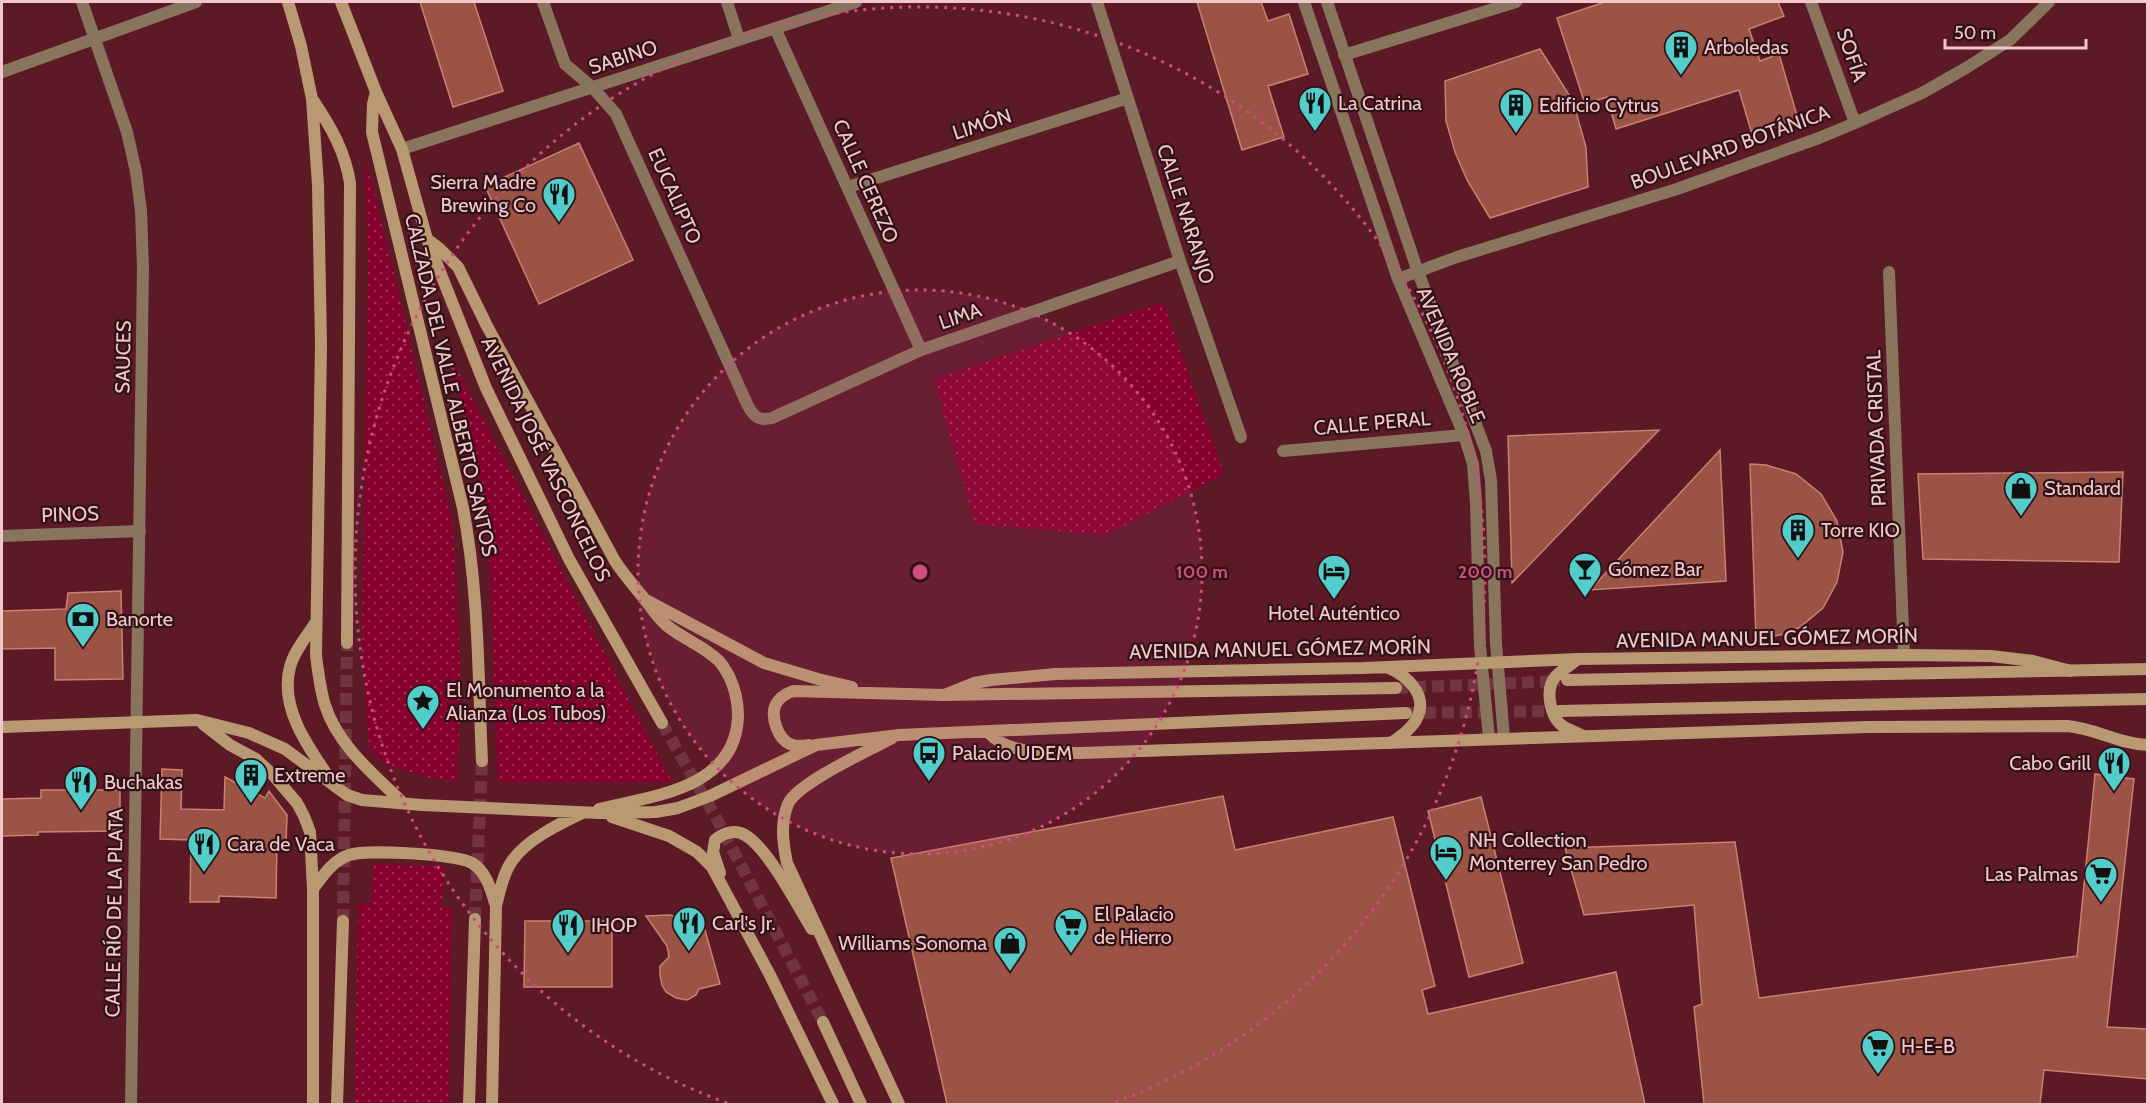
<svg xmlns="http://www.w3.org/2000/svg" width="2149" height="1106" font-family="Cabin,sans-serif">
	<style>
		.park { fill: url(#park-dots) }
		.building { fill: #9a5345; stroke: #cb8070; stroke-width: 1.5 }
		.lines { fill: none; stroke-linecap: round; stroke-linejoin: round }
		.secondary-tunnel { stroke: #723440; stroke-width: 12; stroke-dasharray: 12 6; stroke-linecap: butt }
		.street { stroke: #89755d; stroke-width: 12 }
		.secondary { stroke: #b99971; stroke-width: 12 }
		.ring { fill: none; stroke: #d04c7d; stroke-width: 3; stroke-dasharray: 3 6 }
		.labels { text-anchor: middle; stroke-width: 4.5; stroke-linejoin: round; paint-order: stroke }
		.poi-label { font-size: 20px; fill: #f2c7cb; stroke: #2f1216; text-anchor: start }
		.street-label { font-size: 20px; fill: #f2c7cb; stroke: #2f1216 }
		.centre { fill: #d04c7d; stroke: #2f1216; stroke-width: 3 }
		.ring-label { font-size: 18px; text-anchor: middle; font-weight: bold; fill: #d04c7d; stroke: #2f1216; stroke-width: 4.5; stroke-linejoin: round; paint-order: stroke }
	</style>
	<defs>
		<pattern id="park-dots" width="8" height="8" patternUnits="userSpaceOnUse" patternTransform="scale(1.5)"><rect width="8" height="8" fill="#86002e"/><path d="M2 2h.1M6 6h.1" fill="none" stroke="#9d3055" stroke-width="1.8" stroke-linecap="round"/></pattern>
	</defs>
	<rect width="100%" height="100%" fill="#5c1a27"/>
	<!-- park -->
	<path class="park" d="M365 157 393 269 452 520 457 590 461 693 457 781 425 777 385 764 369 748 362 640 368 269Z
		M1163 302 1224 474 1106 535 975 524 934 379Z
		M446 348 672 782H498L488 522 472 444Z
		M373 864 444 866 442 907 452 908 449 1104H355L358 904 371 903Z"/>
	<!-- building -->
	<path class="building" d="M420 2H474L503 91 453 107Z
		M1197 2H1261L1268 21 1289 14 1308 74 1268 86 1284 137 1242 150Z
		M1605 2H1778L1784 16 1749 29 1760 61 1779 54 1798 119 1752 134 1739 90 1616 129 1607 97 1585 104 1557 18Z
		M1540 49 1573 101 1586 147 1588 187 1490 218 1467 180 1455 152 1446 121 1445 81Z
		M579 143 633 260 539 304 485 186Z
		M1659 430 1512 583 1508 436Z
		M1720 450 1726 581 1590 590Z
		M1750 464 1766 465 1796 474 1821 494 1837 521 1843 552 1837 582 1823 608 1800 627 1786 634 1756 639Z
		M2123 472 2119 562 1923 559 1918 474Z
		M121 591 123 679 55 680V648L2 649V611L66 609 68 593Z
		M162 769 182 770 181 809 224 810 225 777 265 798 269 791 287 815 286 844 277 843 276 898 219 896V902H190L191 840 160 839Z
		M2095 774 2134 779 2107 1027 2148 1029V1079L2044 1070 2040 1104H1704L1694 1007 1702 1004 1694 905 1584 915 1565 848 1735 842 1759 998 2077 956Z
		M41 790H120V831L38 832V835L2 836V799L41 798Z
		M1223 796 1235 850 1393 817 1435 986 1422 990 1428 1014 1616 972 1645 1104H947L891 858Z
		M1481 797 1523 963 1469 977 1428 811Z
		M670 915 691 921 705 930 720 984 699 989 696 995 687 1000 676 998 666 992 662 985 660 975V966L669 957 667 946 646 916Z
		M525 921H612V987H524Z"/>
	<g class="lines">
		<!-- secondary-tunnel -->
		<path class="secondary-tunnel" d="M1396 688 1560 681
			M1406 713 1559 711
			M662 723 714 814 823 1022
			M475 919 482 761
			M343 921 347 643"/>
		<!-- street -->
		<path class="street" d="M82 2 127 132 136 172 141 211 143 268 131 1104
			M543 2 565 64 592 87 616 114 748 406C754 417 759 421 772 418L921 350 1180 261
			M727 2 739 39
			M1097 2 1180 261 1241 437
			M1304 2 1398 279 1464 435 1473 464 1476 503 1480 646 1489 738
			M1327 2 1418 272 1486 451 1491 480 1496 643 1504 738
			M1811 2 1855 123
			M775 28 921 350
			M1344 55 1516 2
			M2 72 196 2
			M402 149 856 2
			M848 187 1128 98
			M1889 272 1904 655
			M1398 279 1457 257 1677 189 1819 138 1855 123 1922 93 1966 68 2010 40 2049 2
			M1283 451 1464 435
			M2 536 140 531"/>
		<!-- secondary -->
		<path class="secondary" d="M288 2 301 46 312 99 318 185 321 344 316 655C318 671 320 689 325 705 337 744 373 774 402 802
			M341 2 376 92 402 149 427 239 486 388 569 559 662 723
			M376 92 373 104 372 132 463 508C479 591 478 676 482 761
			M313 100C331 127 345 151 350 183L347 643
			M427 239 440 249 458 267 487 326 615 561C624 575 635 587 646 601 652 609 658 618 666 625 683 639 704 646 719 661 732 676 738 697 738 716 736 789 652 796 599 809
			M648 601 764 663 818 679 852 687
			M316 622C307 636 294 651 290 667 279 708 309 748 330 779
			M1578 659C1571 665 1562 670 1556 676 1544 689 1550 718 1564 727 1569 730 1576 732 1581 735
			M1389 668C1407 676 1427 694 1418 716 1413 728 1401 736 1391 743
			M1567 680 2148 669
			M944 695 974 683 991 680 1055 674 1363 668 1578 659 1904 655 1991 656 2033 661 2071 671
			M1559 711 2148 699
			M203 724 230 745 256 759 274 776 297 803 304 816 310 832 313 889V1104
			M2 727 197 720 249 733 285 749 347 795 362 800 422 805 599 813 656 812 678 808 710 796 816 745 899 735 1406 713
			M988 732C1008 756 1051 752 1080 753L1868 727 2067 726C2095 728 2119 744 2148 745
			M892 738C870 750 797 783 788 804 780 824 783 843 787 863L899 1104
			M809 745C802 746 796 747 790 744 778 739 771 718 775 706 778 698 785 694 793 691L944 695 1396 688
			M612 817 669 836 697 852 712 867 770 975 833 1104
			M720 873 713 852 715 840C723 833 735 829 745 835 768 848 797 905 812 929
			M313 889C323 876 332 861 349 855 365 849 457 854 472 863 487 872 491 891 496 906
			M823 1022 861 1104
			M337 1104 343 921
			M469 1104 475 919
			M492 1104 496 906C500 891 503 874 512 861 526 840 559 824 582 813"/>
	</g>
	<!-- distance rings -->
	<circle cx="920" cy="572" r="282" fill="#d04c7d" fill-opacity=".12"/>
	<g class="ring">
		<circle cx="920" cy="572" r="282"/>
		<path d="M727 1103A565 565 0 1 1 1113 1103"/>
	</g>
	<!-- icons -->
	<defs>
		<symbol id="building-pin" viewBox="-11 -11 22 30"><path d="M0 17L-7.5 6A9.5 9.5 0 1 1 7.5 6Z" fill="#53cdc9" stroke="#2f1216"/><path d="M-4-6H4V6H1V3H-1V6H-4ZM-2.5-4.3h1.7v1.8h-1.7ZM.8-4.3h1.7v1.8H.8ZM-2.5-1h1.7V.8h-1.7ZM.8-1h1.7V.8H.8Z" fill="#111"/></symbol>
		<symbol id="restaurant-pin" viewBox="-11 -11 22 30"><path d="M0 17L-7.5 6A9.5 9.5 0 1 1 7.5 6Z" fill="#53cdc9" stroke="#2f1216"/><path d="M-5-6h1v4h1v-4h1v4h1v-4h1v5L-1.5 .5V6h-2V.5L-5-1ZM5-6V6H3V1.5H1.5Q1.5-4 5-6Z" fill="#111"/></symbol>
		<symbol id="shop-pin" viewBox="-11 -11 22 30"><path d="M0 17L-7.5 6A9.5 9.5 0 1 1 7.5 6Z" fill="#53cdc9" stroke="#2f1216"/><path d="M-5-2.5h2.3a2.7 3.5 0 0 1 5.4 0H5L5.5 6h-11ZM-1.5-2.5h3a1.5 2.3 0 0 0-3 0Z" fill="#111"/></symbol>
		<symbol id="bar-pin" viewBox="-11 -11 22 30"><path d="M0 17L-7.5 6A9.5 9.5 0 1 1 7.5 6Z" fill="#53cdc9" stroke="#2f1216"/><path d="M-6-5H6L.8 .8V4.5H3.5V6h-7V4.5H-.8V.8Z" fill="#111"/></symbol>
		<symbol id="hotel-pin" viewBox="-11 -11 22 30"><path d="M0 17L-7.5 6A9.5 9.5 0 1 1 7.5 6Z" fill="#53cdc9" stroke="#2f1216"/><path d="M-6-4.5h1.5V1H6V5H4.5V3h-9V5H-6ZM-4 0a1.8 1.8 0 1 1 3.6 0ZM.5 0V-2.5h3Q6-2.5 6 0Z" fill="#111"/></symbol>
		<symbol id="bank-pin" viewBox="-11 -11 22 30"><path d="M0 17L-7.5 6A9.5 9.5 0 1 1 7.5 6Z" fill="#53cdc9" stroke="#2f1216"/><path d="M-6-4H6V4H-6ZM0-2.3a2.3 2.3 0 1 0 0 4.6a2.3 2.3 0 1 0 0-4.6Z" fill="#111"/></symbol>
		<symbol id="sight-pin" viewBox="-11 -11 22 30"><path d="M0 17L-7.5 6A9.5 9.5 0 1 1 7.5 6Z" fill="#53cdc9" stroke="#2f1216"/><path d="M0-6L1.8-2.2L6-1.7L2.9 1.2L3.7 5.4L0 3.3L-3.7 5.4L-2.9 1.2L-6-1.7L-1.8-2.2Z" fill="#111"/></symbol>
		<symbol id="bus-pin" viewBox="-11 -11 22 30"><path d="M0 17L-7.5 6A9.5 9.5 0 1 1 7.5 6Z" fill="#53cdc9" stroke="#2f1216"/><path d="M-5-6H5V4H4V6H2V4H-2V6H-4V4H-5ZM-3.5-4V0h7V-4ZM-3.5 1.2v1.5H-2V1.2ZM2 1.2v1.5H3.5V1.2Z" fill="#111"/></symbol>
		<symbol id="supermarket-pin" viewBox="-11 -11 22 30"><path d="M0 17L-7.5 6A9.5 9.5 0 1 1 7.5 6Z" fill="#53cdc9" stroke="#2f1216"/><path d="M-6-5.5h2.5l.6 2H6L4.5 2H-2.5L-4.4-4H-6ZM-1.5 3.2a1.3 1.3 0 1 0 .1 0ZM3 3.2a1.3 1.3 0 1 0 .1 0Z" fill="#111"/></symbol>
	</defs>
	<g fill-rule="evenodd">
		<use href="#building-pin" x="1662" y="28" width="38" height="52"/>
		<use href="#restaurant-pin" x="1296" y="84" width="38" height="52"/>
		<use href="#building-pin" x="1497" y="86" width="38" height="52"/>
		<use href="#restaurant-pin" x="540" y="175" width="38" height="52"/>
		<use href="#shop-pin" x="2002" y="469" width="38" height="52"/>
		<use href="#building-pin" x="1779" y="511" width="38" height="52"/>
		<use href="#bar-pin" x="1566" y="550" width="38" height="52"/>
		<use href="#hotel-pin" x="1315" y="552" width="38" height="52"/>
		<use href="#bank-pin" x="64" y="600" width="38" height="52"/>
		<use href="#sight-pin" x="404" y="682" width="38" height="52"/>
		<use href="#bus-pin" x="910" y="734" width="38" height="52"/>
		<use href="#restaurant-pin" x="2095" y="744" width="38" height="52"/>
		<use href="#building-pin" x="232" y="756" width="38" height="52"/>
		<use href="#restaurant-pin" x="62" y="763" width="38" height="52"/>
		<use href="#restaurant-pin" x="185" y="825" width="38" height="52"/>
		<use href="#hotel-pin" x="1427" y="833" width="38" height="52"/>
		<use href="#supermarket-pin" x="2082" y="855" width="38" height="52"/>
		<use href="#restaurant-pin" x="670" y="904" width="38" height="52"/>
		<use href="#restaurant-pin" x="549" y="906" width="38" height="52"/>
		<use href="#supermarket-pin" x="1052" y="906" width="38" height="52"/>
		<use href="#shop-pin" x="991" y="924" width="38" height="52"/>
		<use href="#supermarket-pin" x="1859" y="1027" width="38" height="52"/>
	</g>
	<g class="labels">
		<!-- poi labels -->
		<g class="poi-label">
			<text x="1704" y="54">Arboledas</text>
			<text x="1338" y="110">La Catrina</text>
			<text x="1539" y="112">Edificio Cytrus</text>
			<text x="536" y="189" text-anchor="end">Sierra Madre<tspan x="536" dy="23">Brewing Co</tspan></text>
			<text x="2044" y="495">Standard</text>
			<text x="1821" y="537">Torre KIO</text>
			<text x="1608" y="576">Gómez Bar</text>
			<text x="1334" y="620" text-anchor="middle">Hotel Auténtico</text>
			<text x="106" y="626">Banorte</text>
			<text x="446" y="697">El Monumento a la<tspan x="446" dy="23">Alianza (Los Tubos)</tspan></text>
			<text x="952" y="760">Palacio UDEM</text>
			<text x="2091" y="770" text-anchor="end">Cabo Grill</text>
			<text x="274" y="782">Extreme</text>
			<text x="104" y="789">Buchakas</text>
			<text x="1469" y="847">NH Collection<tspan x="1469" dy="23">Monterrey San Pedro</tspan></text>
			<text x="227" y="851">Cara de Vaca</text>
			<text x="2078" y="881" text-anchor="end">Las Palmas</text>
			<text x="1094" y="921">El Palacio<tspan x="1094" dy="23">de Hierro</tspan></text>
			<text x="712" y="930">Carl's Jr.</text>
			<text x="591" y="932">IHOP</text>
			<text x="987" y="950" text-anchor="end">Williams Sonoma</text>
			<text x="1901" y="1053">H-E-B</text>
		</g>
		<!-- street labels -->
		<g class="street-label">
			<text transform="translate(1852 55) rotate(71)" y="7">SOFÍA</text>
			<text transform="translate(623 57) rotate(-18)" y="7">SABINO</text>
			<text transform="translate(982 124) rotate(-18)" y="7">LIMÓN</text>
			<text transform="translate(1730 147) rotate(-20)" y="7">BOULEVARD BOTÁNICA</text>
			<text transform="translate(866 181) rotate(66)" y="7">CALLE CEREZO</text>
			<text transform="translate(675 196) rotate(66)" y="7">EUCALIPTO</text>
			<text transform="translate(1186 214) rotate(72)" y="7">CALLE NARANJO</text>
			<text transform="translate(960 316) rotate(-19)" y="7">LIMA</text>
			<text transform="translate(1451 355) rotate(67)" y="7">AVENIDA ROBLE</text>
			<text transform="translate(123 357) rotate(-89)" y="7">SAUCES</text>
			<text transform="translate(451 385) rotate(77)" y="7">CALZADA DEL VALLE ALBERTO SANTOS</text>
			<text transform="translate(1372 423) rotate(-5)" y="7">CALLE PERAL</text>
			<text transform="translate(1876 428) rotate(-92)" y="7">PRIVADA CRISTAL</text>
			<text transform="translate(546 459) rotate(64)" y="7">AVENIDA JOSÉ VASCONCELOS</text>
			<text transform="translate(70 514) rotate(-2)" y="7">PINOS</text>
			<text transform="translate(1767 638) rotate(-1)" y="7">AVENIDA MANUEL GÓMEZ MORÍN</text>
			<text transform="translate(1280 649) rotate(-1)" y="7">AVENIDA MANUEL GÓMEZ MORÍN</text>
			<text transform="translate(114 913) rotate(-89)" y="7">CALLE RÍO DE LA PLATA</text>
		</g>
	</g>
	<circle cx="920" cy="572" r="9" class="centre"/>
	<g class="ring-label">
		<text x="1202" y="578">100 m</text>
		<text x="1485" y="578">200 m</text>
	</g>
	<!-- border -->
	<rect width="2149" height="1106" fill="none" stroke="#f2c7cb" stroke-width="6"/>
	<!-- scale -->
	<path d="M1945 39v9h141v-9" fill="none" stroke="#f2c7cb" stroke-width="3"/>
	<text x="1954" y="39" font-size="18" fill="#f2c7cb" stroke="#2f1216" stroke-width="4.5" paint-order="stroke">50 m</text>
</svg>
